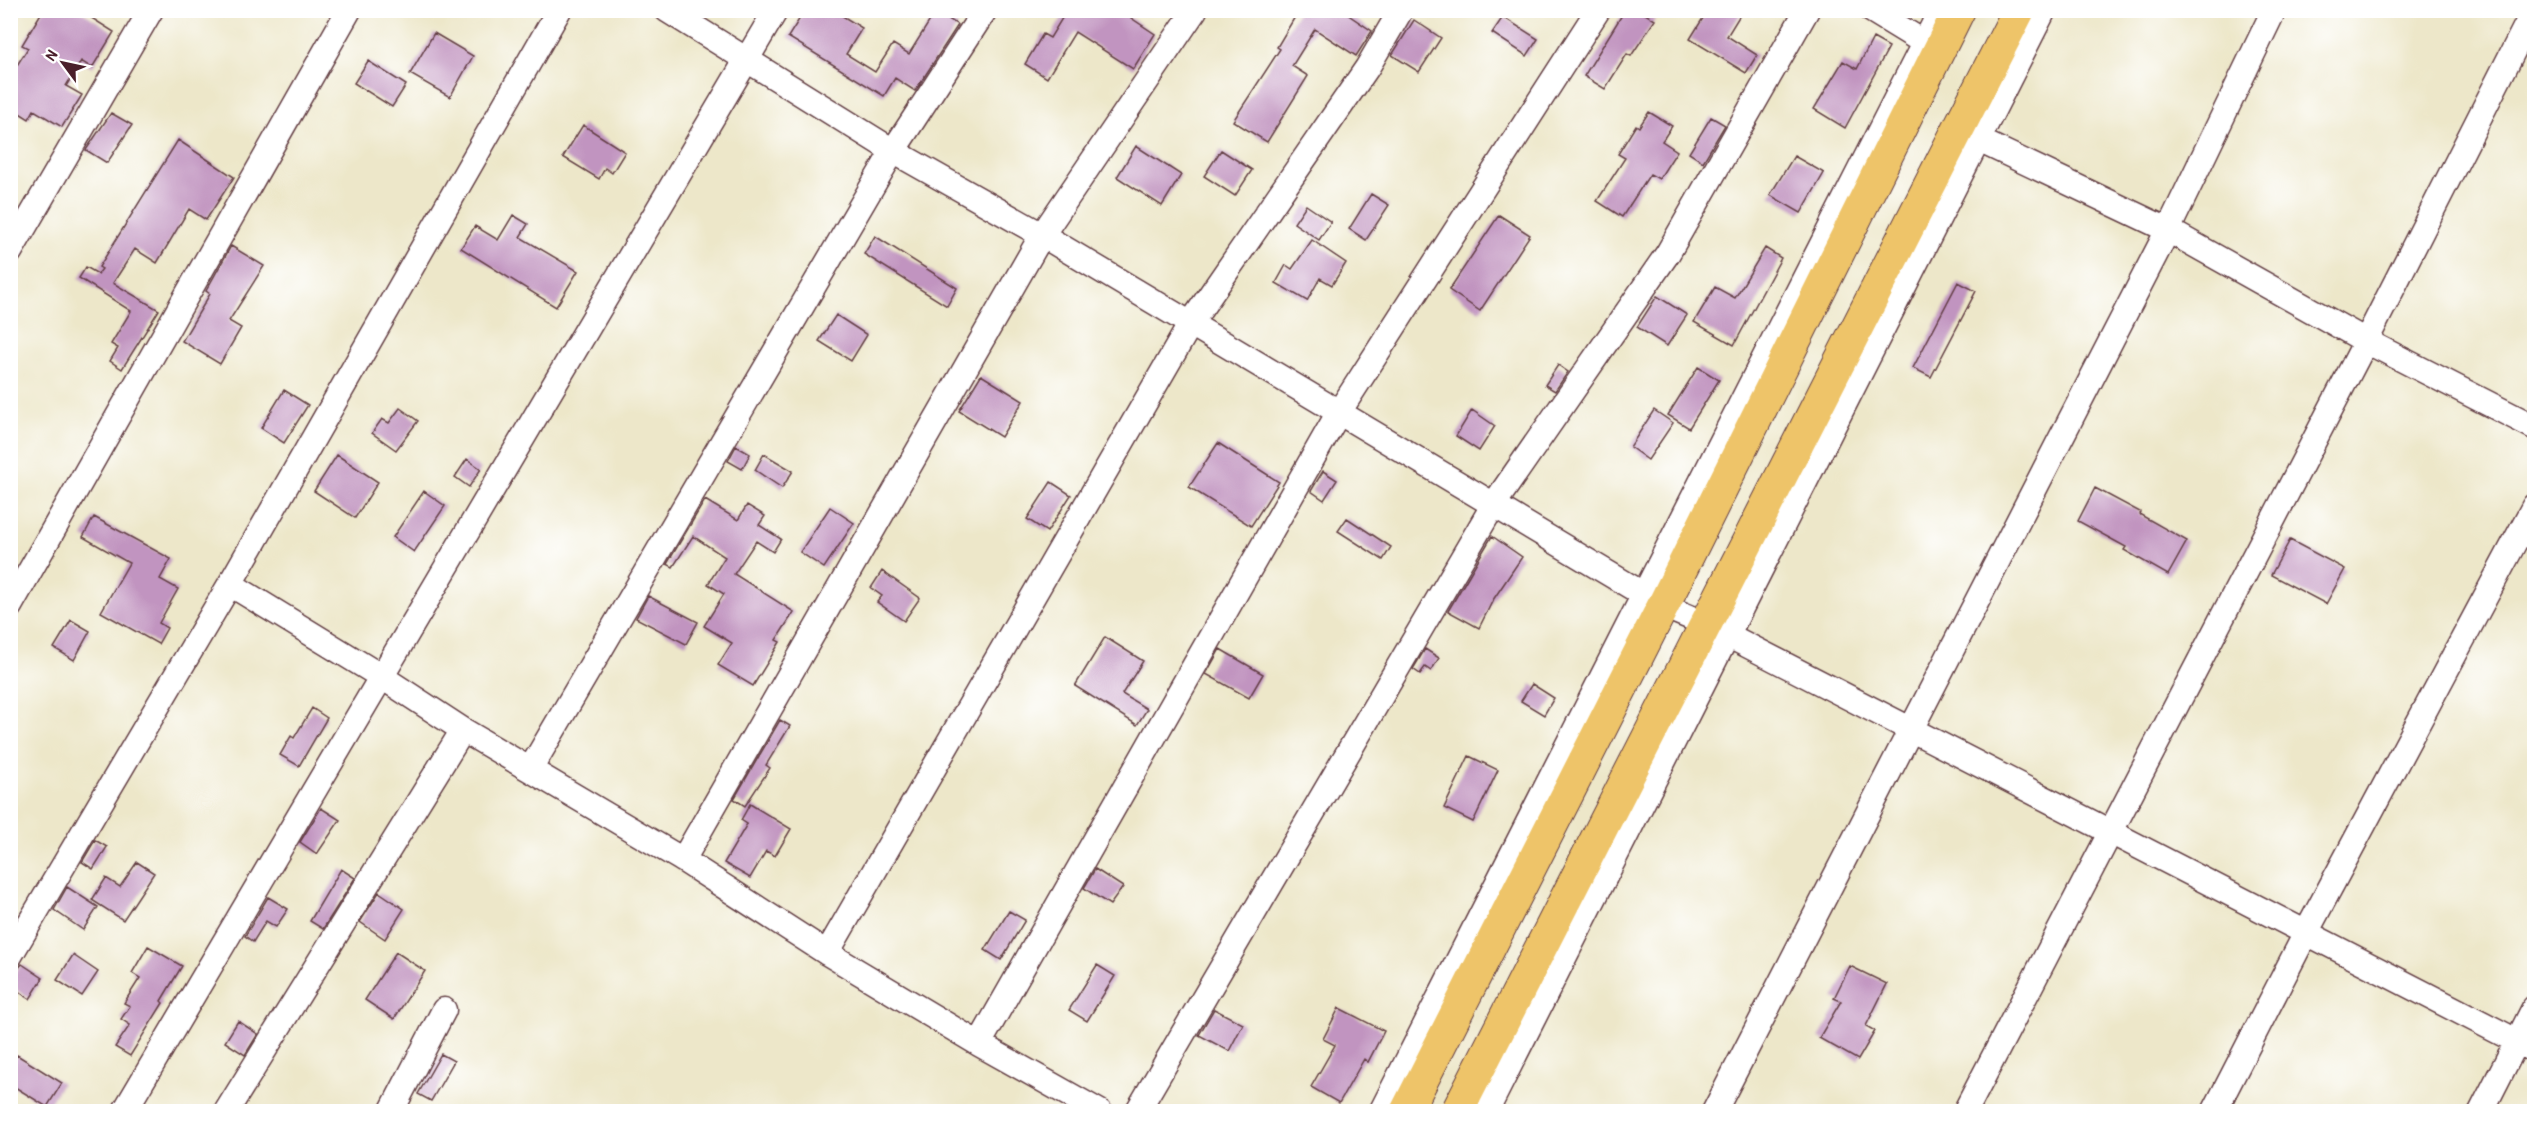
<svg xmlns="http://www.w3.org/2000/svg" width="2545" height="1122" font-family="'Patrick Hand',sans-serif">
	<style>
		.building { fill: #c194c0 }
		.lines { fill: none; stroke-linecap: round; stroke-linejoin: round }
		.minor-casing { stroke: #623d43; stroke-width: 27 }
		.major-casing { stroke: #623d43; stroke-width: 34 }
		.minor { stroke: #fff; stroke-width: 24 }
		.major { stroke: #eec469; stroke-width: 32 }
	</style>
	<rect width="100%" height="100%" fill="#fff"/>
	<filter id="ink" filterUnits="userSpaceOnUse"><feTurbulence type="fractalNoise" baseFrequency=".0167" numOctaves="2"/><feDisplacementMap in="SourceGraphic" scale="12" xChannelSelector="R" yChannelSelector="G"/><feConvolveMatrix kernelMatrix="1 2 1 2 8 2 1 2 1" color-interpolation-filters="sRGB"/></filter>
	<filter id="wash" filterUnits="userSpaceOnUse"><feTurbulence type="fractalNoise" baseFrequency=".008" numOctaves="4" result="noise"/><feDisplacementMap in="SourceGraphic" scale="24" xChannelSelector="R" yChannelSelector="G"/><feGaussianBlur stdDeviation="1.35" result="paint"/><feColorMatrix in="noise" values="0 0 0 0 0 0 0 0 0 0 0 0 0 0 0 0 0 1.4 0 .05"/><feComposite in="paint" operator="in"/></filter>
	<g filter="url(#wash)">
		<rect width="100%" height="100%" fill="#ede7c9"/>
		<g id="blocks">
			<!-- building -->
			<path class="building" d="M43 10H79L114 32 92 68 81 61 66 86 82 95 62 127 34 110 29 119 10 107V76L28 48 22 45Z
				M805 10H833L862 28 846 54 875 72 893 44 909 54 936 11 958 25 915 91 895 78 884 96 788 37Z
				M1067 10H1119L1155 34 1133 69 1075 32 1047 78 1025 64 1043 34 1050 38Z
				M1299 10H1341L1372 31 1356 56 1315 29 1292 66 1308 76 1267 142 1233 121 1280 49 1277 47Z
				M1625 10H1639L1655 20 1631 56 1627 54 1605 89 1584 76Z
				M1708 10H1743L1727 36 1757 55 1746 73 1690 39Z
				M1503 17 1538 39 1527 56 1492 33Z
				M1414 20 1441 38 1419 72 1392 55Z
				M434 33 473 56 450 97 410 74Z
				M1873 38 1889 47 1845 128 1814 109 1843 61 1857 69Z
				M368 61 406 85 392 107 354 83Z
				M1649 112 1672 126 1662 141 1677 151 1659 179 1650 174 1622 217 1597 201 1625 158 1618 154 1636 125 1639 127Z
				M111 113 132 125 107 163 86 150Z
				M1711 117 1725 125 1703 162 1689 153Z
				M583 125 625 152 612 173 605 168 599 179 563 157Z
				M178 140 234 177 206 220 189 209 157 263 135 249 113 283 159 310 122 369 110 361 118 348 111 344 131 311 79 278 86 267 98 274 102 269 99 267Z
				M1136 146 1181 175 1162 206 1117 177Z
				M1221 150 1252 170 1235 196 1204 176Z
				M1794 156 1824 173 1801 213 1770 195Z
				M1371 194 1389 205 1366 240 1349 229Z
				M1306 205 1331 222 1319 240 1294 223Z
				M513 215 528 224 520 237 578 271 556 307 461 248 475 226 498 240Z
				M1499 215 1530 235 1480 311 1449 290Z
				M875 236 957 288 947 306 864 254Z
				M1312 240 1346 263 1332 285 1320 278 1307 301 1276 283 1286 265 1292 269Z
				M231 246 264 266 229 321 241 328 220 364 182 341 210 294 206 291Z
				M1765 248 1781 258 1734 345 1694 322 1715 287 1735 298Z
				M1958 282 1976 291 1931 377 1913 368Z
				M1657 296 1687 315 1667 346 1637 327Z
				M836 315 867 335 851 361 819 341Z
				M1558 365 1568 372 1555 391 1545 385Z
				M1698 367 1719 380 1689 428 1668 415Z
				M981 375 1023 401 1001 437 959 411Z
				M284 390 308 405 284 443 261 428Z
				M400 408 418 421 396 450 372 433 382 419 389 423Z
				M1472 410 1495 426 1479 451 1456 436Z
				M1654 410 1673 423 1648 460 1630 447Z
				M1218 443 1279 482 1251 526 1189 487Z
				M736 446 750 454 742 469 728 461Z
				M764 454 793 471 782 488 755 470Z
				M337 455 378 482 355 518 314 491Z
				M467 459 481 469 469 487 455 477Z
				M1323 471 1337 480 1324 500 1311 491Z
				M1051 482 1071 495 1047 532 1027 519Z
				M2095 488 2140 512 2139 514 2187 541 2168 575 2124 550 2126 547 2078 521Z
				M424 491 445 506 414 552 393 537Z
				M705 500 738 520 747 505 765 516 759 525 781 539 773 552 756 541 734 574 794 612 776 640 780 642 753 686 718 665 732 643 704 626 724 594 708 584 725 557 693 536 673 567 667 564Z
				M830 507 854 523 824 568 800 552Z
				M94 517 171 559 160 579 178 589 159 623 167 628 158 644 101 612 129 563 83 537Z
				M1347 518 1391 547 1383 560 1338 531Z
				M1492 536 1522 557 1493 600 1479 628 1448 611Z
				M2290 540 2345 569 2326 604 2271 575Z
				M882 571 920 598 904 621 877 602 882 596 871 588Z
				M648 596 698 622 686 644 636 618Z
				M71 620 90 631 74 660 54 648Z
				M1105 637 1143 661 1122 694 1147 709 1137 725 1075 686Z
				M1220 649 1263 674 1249 698 1206 674Z
				M1425 649 1439 658 1431 671 1425 667 1420 674 1413 669Z
				M1532 684 1554 698 1544 715 1521 701Z
				M312 708 327 718 299 766 280 755 291 736 294 738Z
				M780 720 790 726 766 765 770 768 745 806 734 799Z
				M1469 756 1498 770 1473 822 1444 808Z
				M750 804 791 829 775 856 766 851 750 878 724 863 747 824 741 820Z
				M321 808 340 820 317 854 300 842Z
				M95 840 107 847 93 869 82 862Z
				M137 862 154 873 123 920 92 900 106 878 120 887Z
				M341 869 355 878 323 929 310 921Z
				M1095 869 1123 887 1110 905 1084 888Z
				M67 887 98 907 83 930 54 910Z
				M379 892 404 909 385 939 360 922Z
				M268 897 288 909 276 927 266 921 253 942 245 936Z
				M1009 911 1025 920 1001 960 985 950Z
				M148 946 182 966 161 1001 163 1003 130 1056 115 1047 130 1025 121 1019 130 1006 124 1003 140 978 132 973Z
				M396 952 425 971 394 1019 365 1000Z
				M73 955 98 972 82 996 57 980Z
				M22 964 43 978 30 999 10 986V978Z
				M1097 965 1115 976 1087 1021 1069 1010Z
				M1850 966 1887 984 1866 1026 1875 1031 1858 1060 1819 1038 1841 1001 1834 998Z
				M1339 1008 1384 1031 1368 1062 1364 1059 1339 1103 1311 1087 1335 1045 1323 1039Z
				M1214 1009 1243 1024 1229 1051 1199 1035Z
				M238 1021 258 1034 245 1055 225 1042Z
				M441 1054 454 1061 431 1101 418 1094Z
				M17 1055 62 1083 47 1107 10 1084V1066Z"/>
		</g>
	</g>
	<g filter="url(#ink)">
		<use href="#blocks" fill-opacity="0" stroke="#623d43" stroke-width="1.5"/>
		<g class="lines">
			<defs>
				<path id="minor" d="M667 10 893 151 1042 235 1663 606 1706 624 2534 1050
					M1871 10 1938 51
					M1966 134 2168 230 2366 341 2534 427
					M10 252 151 10
					M230 584 382 677 463 730 683 860 827 953 979 1044 1100 1112
					M10 606 349 10
					M531 768 893 151 985 10
					M683 860 1042 235 1195 10
					M827 953 1191 323 1367 68 1401 10
					M10 956 230 584 559 10
					M979 1044 1339 412 1598 10
					M124 1112 776 10
					M226 1112 463 730
					M391 1112 444 1010
					M1137 1112 1494 504 1668 253 1807 10
					M1381 1112 1941 10
					M1486 1112 2044 10
					M1714 1112 2168 230 2274 10
					M1965 1112 2366 341 2534 10
					M2214 1112 2307 931 2534 506
					M2481 1112 2534 1008"/>
				<path id="major" d="M1406 1112 1663 606 1959 10
					M1457 1112 2019 10"/>
			</defs>
			<!-- minor casing -->
			<use href="#minor" class="minor-casing"/>
			<!-- major casing -->
			<use href="#major" class="major-casing"/>
			<!-- minor -->
			<use href="#minor" class="minor"/>
			<!-- major -->
			<use href="#major" class="major"/>
		</g>
	</g>
	<!-- margin -->
	<rect width="2545" height="1122" fill="none" stroke="#fff" stroke-width="36"/>
	<!-- north arrow -->
	<g transform="translate(63 63) rotate(303)" stroke="#ffffff" stroke-width="4.5" paint-order="stroke">
	<path d="M0-4.5L10 22L0 15L-10 22Z" fill="#4a1f2b"/>
	<text y="-9" font-size="16" font-weight="bold" text-anchor="middle" fill="#4a1f2b">N</text>
	</g>
</svg>
